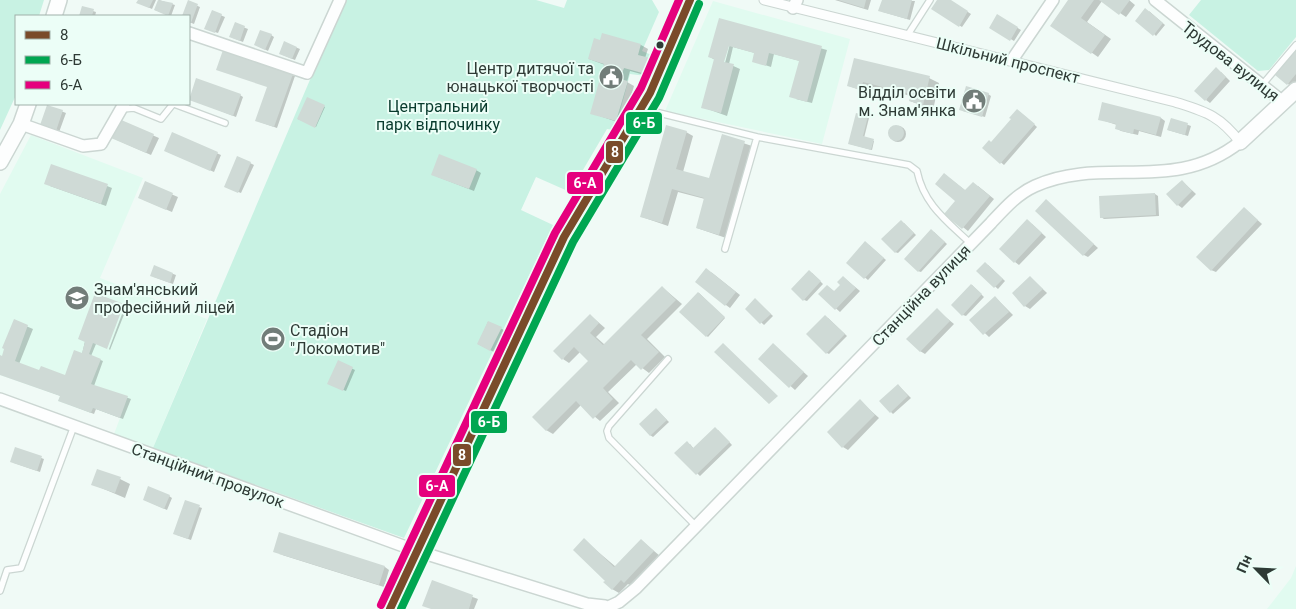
<svg xmlns="http://www.w3.org/2000/svg" width="1296" height="609" font-family="Roboto,sans-serif">
	<style>
		.built { fill: #e1fbf0 }
		.green { fill: #c8f2e3 }
		.shadow { fill: #0003; fill-rule: evenodd }
		.building { fill: #cfdad6 }
		.lines { fill: none; stroke-linecap: round; stroke-linejoin: round }
		.service-casing { stroke: #cbd6d2; stroke-width: 8 }
		.pedestrian-casing { stroke: #cbd6d2; stroke-width: 11 }
		.minor-casing { stroke: #cbd6d2; stroke-width: 14 }
		.tertiary-casing { stroke: #cbd6d2; stroke-width: 18 }
		.primary-casing { stroke: #9bb0aa; stroke-width: 21 }
		.service { stroke: #fdfefe; stroke-width: 5.5 }
		.pedestrian { stroke: #fdfefe; stroke-width: 9 }
		.minor { stroke: #fdfefe; stroke-width: 11 }
		.tertiary { stroke: #fdfefe; stroke-width: 15 }
		.primary { stroke: #dee9e6; stroke-width: 19 }
		.bus-1-casing { stroke: #ecfef7; stroke-width: 11 }
		.bus-2-casing { stroke: #ecfef7; stroke-width: 11 }
		.bus-3-casing { stroke: #ecfef7; stroke-width: 11 }
		.bus-1 { stroke: #7a4b2a; stroke-width: 8 }
		.bus-2 { stroke: #00a651; stroke-width: 8 }
		.bus-3 { stroke: #e5007d; stroke-width: 8 }
		.bus-dot { fill: #2e3a35; stroke: #ecfef7; stroke-width: 2 }
		.labels { text-anchor: middle; stroke-width: 4; stroke-linejoin: round; paint-order: stroke }
		.street-label { font-size: 16px; fill: #2e3a35; stroke: #ecfef7 }
		.poi-label { font-size: 16px; fill: #2e3a35; stroke: #ecfef7; text-anchor: end }
		.park-label { font-size: 16px; fill: #083b2d; stroke: #ecfef7 }
		.line-badge { stroke: #ecfef7; stroke-width: 2 }
		.badge-label { font-size: 14px; text-anchor: middle; font-weight: bold; fill: #fff }
	</style>
	<rect width="100%" height="100%" fill="#f0faf6"/>
	<!-- built -->
	<path class="built" d="M713 1 850 39 822 144 665 111Z
		M31 135 143 178 100 278 207 319 153 448 114 434 120 418 93 408 91 413 58 401 60 396 0 375V194Z
		M1296 566V609H1267L1291 578Z"/>
	<!-- green -->
	<path class="green" d="M0 0H44L39 16H16V95L0 130Z
		M344 0H536L564 8 567 0H652L659 12 642 51 654 56 646 76 630 74 615 130 607 129 570 192 536 177 521 210 553 225 404 538 153 448Z
		M1201 0H1296V37L1269 70 1258 71 1189 15Z"/>
	<!-- shadow -->
	<path class="shadow" d="M139 0H156L152 9 141 4Z
		M159 0 175 5 171 16 155 10Z
		M835 0H871L868 10Z
		M883 0 915 1 910 20 883 12Z
		M938 0H949L971 14 962 27 933 9Z
		M1070 0H1129L1135 5 1126 17 1102 1 1087 22 1111 39 1098 57 1052 25Z
		M188 2 200 7 194 24 189 22V16H183Z
		M83 8 96 12 95 16H81Z
		M1149 11 1165 25 1156 36 1154 34Z
		M213 12 225 17 218 33 209 30Z
		M997 16 1021 30 1014 41 991 27Z
		M720 20 827 50 812 103 796 99 800 61 774 54 771 67 753 61 755 53 733 47 729 64 740 69 727 116 702 107 715 60 710 57ZM729 39 731 40 725 63H723Z
		M235 24 248 29 243 42 233 38Z
		M603 34 641 45 648 49 645 58 656 63 652 77 630 71 627 82 634 86 623 124 591 113 605 65 589 59 601 42Z
		M271 35 274 37 268 51 258 46Z
		M285 43 300 49 295 60 283 55Z
		M1296 52V82L1292 87 1288 84Z
		M855 60 929 78 939 83 933 110 910 101 911 96 873 87 871 94 849 86Z
		M1221 72 1230 81 1210 103 1206 100Z
		M292 75 295 76 277 128 260 122 269 87Z
		M988 94 991 96 985 117 963 111Z
		M240 95 243 97 236 117 193 100Z
		M308 99 325 107 316 127 298 119Z
		M48 106 66 113 58 135 43 130Z
		M1020 112 1037 127 1004 165 984 148 992 143Z
		M857 115 869 118 864 138 874 141 872 150 850 144Z
		M1161 118 1165 121 1161 137 1139 131 1138 135 1121 131 1116 128 1117 125 1099 119Z
		M1171 119 1191 126 1188 136 1168 130Z
		M120 121 159 138 151 155 117 140Z
		M890 134a8 8 0 1 1 16 0a8 8 0 1 1-16 0Z
		M686 132 693 136 683 172 710 179 722 136 752 146 726 238 697 228 705 199 678 192 668 226 642 217Z
		M172 134 221 155 214 172 168 152Z
		M238 157 254 165 241 193 228 188Z
		M476 170 481 173 474 191 438 177Z
		M944 174 966 191 978 186 994 199 968 231 946 214 957 201Z
		M1182 181 1196 194 1182 208 1178 205Z
		M145 183 178 197 172 212 144 200Z
		M50 186H107L112 188 106 206Z
		M1155 194 1158 196 1159 216 1104 219 1101 217Z
		M1046 201 1098 248 1088 257 1084 255Z
		M1244 208 1262 224 1216 272 1211 270Z
		M904 223 916 235 898 253 895 252Z
		M1032 224 1046 237 1019 265 1015 262Z
		M934 232 947 244 921 272 918 271Z
		M869 245 886 260 868 280 848 263Z
		M988 265 1005 281 998 289 978 271Z
		M154 267 176 275 173 284 154 277Z
		M711 272 740 295 730 308 726 305Z
		M812 273 823 284 807 301 804 300Z
		M843 277 860 291 840 312 820 294 827 286 835 292 842 285Z
		M1030 277 1047 293 1030 309 1025 306Z
		M972 285 984 297 966 316 963 315Z
		M662 287 682 304 647 339 665 357 649 373 637 364 608 392 619 403 600 421 581 405 553 434 546 430 590 361 580 352 569 363 563 359 590 315 605 328 596 337 605 345Z
		M699 293 725 318 708 337 681 312Z
		M96 294V344L91 356 103 361 94 386 131 399 123 419 96 409 94 414 63 402 61 396 0 374V356L3 357 14 321 33 329 19 364 40 372 66 377 82 354Z
		M996 298 1013 315 989 337 971 320Z
		M758 302 773 316 764 325 747 309Z
		M125 306 127 307 110 350 109 349Z
		M937 310 954 324 925 354 920 351Z
		M828 318 847 336 829 354 827 353Z
		M488 322 504 330 494 352 478 344Z
		M773 345 808 376 795 390 760 359Z
		M338 362 355 370 346 391 331 385Z
		M898 385 911 398 893 414 891 412Z
		M860 401 879 418 848 450 843 447Z
		M657 410 669 422 653 437 650 435Z
		M718 430 732 445 700 476 676 453 690 444 694 449Z
		M16 449 44 459 40 472 14 463Z
		M120 479 130 484 125 498 92 484Z
		M169 496 172 498 167 510 147 501Z
		M199 507 202 508 191 540 177 535Z
		M584 540 616 567 641 540 660 556 631 586 628 584 619 593 612 589Z
		M279 554 385 567 389 570 384 587Z
		M432 582 478 599 474 609H431Z"/>
	<!-- building -->
	<path class="building" d="M138 0H153L149 8 136 3Z
		M158 0 173 3 168 16 154 10Z
		M188 0 198 4 191 23 189 22V16H182Z
		M838 0H866L864 8Z
		M882 0H912L907 19 878 11Z
		M937 0H951L968 11 959 27 931 9Z
		M1068 0H1094L1081 18 1105 35 1091 54 1050 26Z
		M1099 0H1130L1119 15Z
		M82 6 94 9 92 16H79Z
		M1145 8 1163 23 1153 36 1135 21Z
		M212 10 222 14 215 33 204 29Z
		M997 14 1018 27 1010 41 989 28Z
		M719 18 822 46 807 102 789 97 799 61 769 53 766 66 752 62 754 53 729 46 724 62 734 64 721 113 701 108 714 59 708 57Z
		M235 22 245 26 240 41 229 37Z
		M260 30 272 34 265 50 254 45Z
		M602 33 641 44 638 55 650 58 646 74 624 68 620 79 628 81 616 121 590 114 604 64 588 59 594 38 600 40Z
		M284 41 297 47 292 59 279 54Z
		M223 50 293 74 274 127 255 121 267 87 216 70Z
		M1296 50V74L1287 85 1275 75Z
		M854 58 930 76 923 105 909 101 911 94 863 82 861 90 847 86Z
		M1216 67 1226 77 1205 101 1194 91Z
		M196 78 241 94 233 116 189 100Z
		M966 86 989 93 982 117 959 110Z
		M307 97 325 105 315 128 297 119Z
		M1102 102 1161 117 1156 135 1134 129 1133 134 1115 129 1116 124 1098 120Z
		M47 105 63 110 55 134 39 128Z
		M1017 109 1035 124 1000 164 982 148 989 140 991 142 1011 119 1009 118Z
		M856 113 868 116 863 136 874 139 871 150 848 144Z
		M1171 118 1188 123 1185 135 1167 130Z
		M119 119 154 134 146 153 111 138Z
		M666 125 687 131 676 169 709 178 722 134 745 141 719 235 696 228 704 198 672 189 662 223 640 217Z
		M888 133a8 8 0 1 1 16 0a8 8 0 1 1-16 0Z
		M172 132 218 152 210 171 164 151Z
		M439 154 477 169 469 189 431 175Z
		M237 156 251 162 238 193 224 187Z
		M51 164 108 184 101 204 44 184Z
		M944 173 965 190 973 182 990 196 962 229 944 214 955 201 935 184Z
		M1182 180 1192 191 1177 206 1166 194Z
		M145 181 173 193 166 210 138 198Z
		M1155 193 1156 215 1100 218 1099 196Z
		M1046 199 1094 244 1083 256 1035 211Z
		M1244 207 1258 220 1211 271 1196 257Z
		M1027 219 1042 233 1014 263 999 249Z
		M901 220 914 233 895 253 881 239Z
		M931 229 945 242 918 272 904 259Z
		M865 241 884 258 864 279 846 263Z
		M985 262 1003 279 994 288 976 271Z
		M154 265 173 273 170 283 150 276Z
		M706 268 736 292 725 306 695 282Z
		M809 270 821 281 803 301 791 289Z
		M843 276 856 288 835 310 818 294 827 285 834 291 840 285 837 282Z
		M1030 276 1043 289 1024 307 1012 293Z
		M971 284 982 294 962 316 951 305Z
		M662 286 676 300 641 335 659 352 641 370 631 360 603 388 613 399 593 419 576 401 546 431 532 417 588 361 574 347 562 360 553 351 590 314 599 323 590 333 603 345Z
		M698 292 725 317 706 337 679 312Z
		M95 293 124 304 107 349 93 343 89 354 101 359 91 384 128 396 120 418 93 408 91 413 58 401 60 396 0 375V355L2 356 4 349 2 348 14 319 28 325 15 361 39 370 41 366 65 375 74 350 82 353 85 342 78 339Z
		M995 296 1009 312 983 335 969 320Z
		M755 298 771 314 760 324 745 309Z
		M937 308 950 321 920 352 906 339Z
		M825 315 845 334 826 354 806 334Z
		M488 321 502 327 490 351 477 344Z
		M723 343 778 396 769 404 714 352Z
		M773 343 804 372 789 388 758 359Z
		M338 360 353 367 343 391 327 384Z
		M898 384 908 396 890 413 879 401Z
		M860 399 875 415 842 448 827 432Z
		M656 408 667 420 650 436 639 424Z
		M715 427 730 442 696 475 674 453 687 441 693 448Z
		M15 447 42 456 37 471 10 462Z
		M97 469 121 477 115 493 91 485Z
		M148 486 170 495 164 509 143 500Z
		M185 500 200 505 188 539 173 534Z
		M279 532 385 566 379 585 273 552Z
		M584 538 614 567 641 539 654 551 624 583 621 580 612 590 603 582 605 581 573 550Z
		M432 580 473 595 469 609H431L422 606Z"/>
	<g class="lines">
		<defs>
			<path id="service" d="M907 36 930 0
				M1262 85 1296 45
				M174 104 225 123
				M122 109 134 108 161 119 173 104
				M643 109 757 137 909 165 917 171C924 205 947 221 971 244
				M725 249 757 137
				M668 359 609 426 607 431 609 438 696 526
				M0 591 7 570 21 568 74 426"/>
			<path id="pedestrian" d="M764 0 1175 102C1206 112 1219 115 1240 142"/>
			<path id="minor" d="M1155 0 1283 102
				M793 8 797 0
				M189 33 307 73 340 0
				M1012 60 1053 0
				M21 124 83 146 101 144 124 104
				M0 399 417 551 587 604 605 606
				M604 609 619 602 636 588 991 223C1004 209 1017 194 1035 186 1103 155 1173 195 1240 142"/>
			<path id="tertiary" d="M54 16 59 0
				M1240 142 1296 90
				M0 162 21 124 28 104"/>
			<path id="primary" d="M390 609 564 237 650 93 690 0"/>
		</defs>
		<!-- service casing -->
		<use href="#service" class="service-casing"/>
		<!-- pedestrian casing -->
		<use href="#pedestrian" class="pedestrian-casing"/>
		<!-- minor casing -->
		<use href="#minor" class="minor-casing"/>
		<!-- tertiary casing -->
		<use href="#tertiary" class="tertiary-casing"/>
		<!-- primary casing -->
		<use href="#primary" class="primary-casing"/>
		<!-- service -->
		<use href="#service" class="service"/>
		<!-- pedestrian -->
		<use href="#pedestrian" class="pedestrian"/>
		<!-- minor -->
		<use href="#minor" class="minor"/>
		<!-- tertiary -->
		<use href="#tertiary" class="tertiary"/>
		<!-- primary -->
		<use href="#primary" class="primary"/>
		<defs>
			<path id="bus-1" d="M390 609 564 237 650 93 690 0"/>
			<path id="bus-2" d="M401 609 573 242 659 98 699 4"/>
			<path id="bus-3" d="M381 605 555 233 641 88 679 0"/>
		</defs>
		<!-- bus-1 casing -->
		<use href="#bus-1" class="bus-1-casing"/>
		<!-- bus-2 casing -->
		<use href="#bus-2" class="bus-2-casing"/>
		<!-- bus-3 casing -->
		<use href="#bus-3" class="bus-3-casing"/>
		<!-- bus-1 -->
		<use href="#bus-1" class="bus-1"/>
		<!-- bus-2 -->
		<use href="#bus-2" class="bus-2"/>
		<!-- bus-3 -->
		<use href="#bus-3" class="bus-3"/>
	</g>
	<!-- icons -->
	<defs>
		<symbol id="civic-disc" viewBox="-11 -11 22 22"><circle r="9.5" fill="#727d79" stroke="#ecfef7"/><path d="M-.6-6.5H3V-4.5H.6V-3L4-1V1h2V6H-6V1h2V-1L-.6-3ZM-1.2 2.5V6h2.4V2.5Z" fill="#fff"/></symbol>
		<symbol id="university-disc" viewBox="-11 -11 22 22"><circle r="9.5" fill="#727d79" stroke="#ecfef7"/><path d="M0-5L7-2L0 1L-7-2ZM-4 1L0 2.5L4 1V4Q0 6-4 4Z" fill="#fff"/></symbol>
		<symbol id="stadium-disc" viewBox="-11 -11 22 22"><circle r="9.5" fill="#727d79" stroke="#ecfef7"/><path d="M0-5a6.5 5 0 1 0 0 10a6.5 5 0 1 0 0-10ZM-3.5-1.8h7v3.6h-7Z" fill="#fff"/></symbol>
	</defs>
	<g fill-rule="evenodd">
		<use href="#civic-disc" x="597" y="63" width="28" height="28"/>
		<use href="#civic-disc" x="960" y="87" width="28" height="28"/>
		<use href="#university-disc" x="63" y="284" width="28" height="28"/>
		<use href="#stadium-disc" x="259" y="325" width="28" height="28"/>
	</g>
	<!-- markers -->
	<circle class="bus-dot" cx="660" cy="45" r="4.5"/>
	<g class="labels">
		<!-- street labels -->
		<g class="street-label">
			<text transform="translate(1008 60) rotate(14)" y="6">Шкільний проспект</text>
			<text transform="translate(1231 61) rotate(38)" y="6">Трудова вулиця</text>
			<text transform="translate(921 295) rotate(-46)" y="6">Станційна вулиця</text>
			<text transform="translate(208 475) rotate(20)" y="6">Станційний провулок</text>
		</g>
		<!-- poi labels -->
		<g class="poi-label">
			<text x="594" y="74">Центр дитячої та<tspan x="594" dy="18">юнацької творчості</tspan></text>
			<text x="956" y="98">Відділ освіти<tspan x="956" dy="18">м. Знам'янка</tspan></text>
			<text x="94" y="295" text-anchor="start">Знам'янський<tspan x="94" dy="18">професійний ліцей</tspan></text>
			<text x="290" y="336" text-anchor="start">Стадіон<tspan x="290" dy="18">"Локомотив"</tspan></text>
		</g>
		<!-- park labels -->
		<g class="park-label">
			<text x="438" y="112">Центральний<tspan x="438" dy="18">парк відпочинку</tspan></text>
		</g>
	</g>
	<g class="line-badge">
		<rect x="625" y="111" width="38" height="24" rx="5" fill="#00a651"/>
		<rect x="605" y="140" width="19" height="24" rx="5" fill="#7a4b2a"/>
		<rect x="566" y="171" width="38" height="24" rx="5" fill="#e5007d"/>
		<rect x="470" y="410" width="38" height="24" rx="5" fill="#00a651"/>
		<rect x="452" y="443" width="20" height="24" rx="5" fill="#7a4b2a"/>
		<rect x="418" y="474" width="38" height="24" rx="5" fill="#e5007d"/>
	</g>
	<g class="badge-label">
		<text x="644" y="128">6-Б</text>
		<text x="615" y="157">8</text>
		<text x="585" y="188">6-А</text>
		<text x="489" y="427">6-Б</text>
		<text x="462" y="460">8</text>
		<text x="437" y="491">6-А</text>
	</g>
	<!-- legend -->
	<rect x="15" y="15" width="175" height="90" fill="#ecfef7" stroke="#a0b0a9"/>
	<rect x="25" y="31" width="25" height="8" fill="#7a4b2a" stroke="#a0b0a9"/>
	<text x="60" y="40" font-size="15" fill="#2e3a35">8</text>
	<rect x="25" y="56" width="25" height="8" fill="#00a651" stroke="#a0b0a9"/>
	<text x="60" y="65" font-size="15" fill="#2e3a35">6-Б</text>
	<rect x="25" y="81" width="25" height="8" fill="#e5007d" stroke="#a0b0a9"/>
	<text x="60" y="90" font-size="15" fill="#2e3a35">6-А</text>
	<!-- north arrow -->
	<g transform="translate(1256 569) rotate(294)" stroke="#ecfef7" stroke-width="4" paint-order="stroke">
	<path d="M0-4L9 19L0 12L-9 19Z" fill="#2e3a35"/>
	<text y="-8" font-size="14" font-weight="bold" text-anchor="middle" fill="#2e3a35">Пн</text>
	</g>
</svg>
